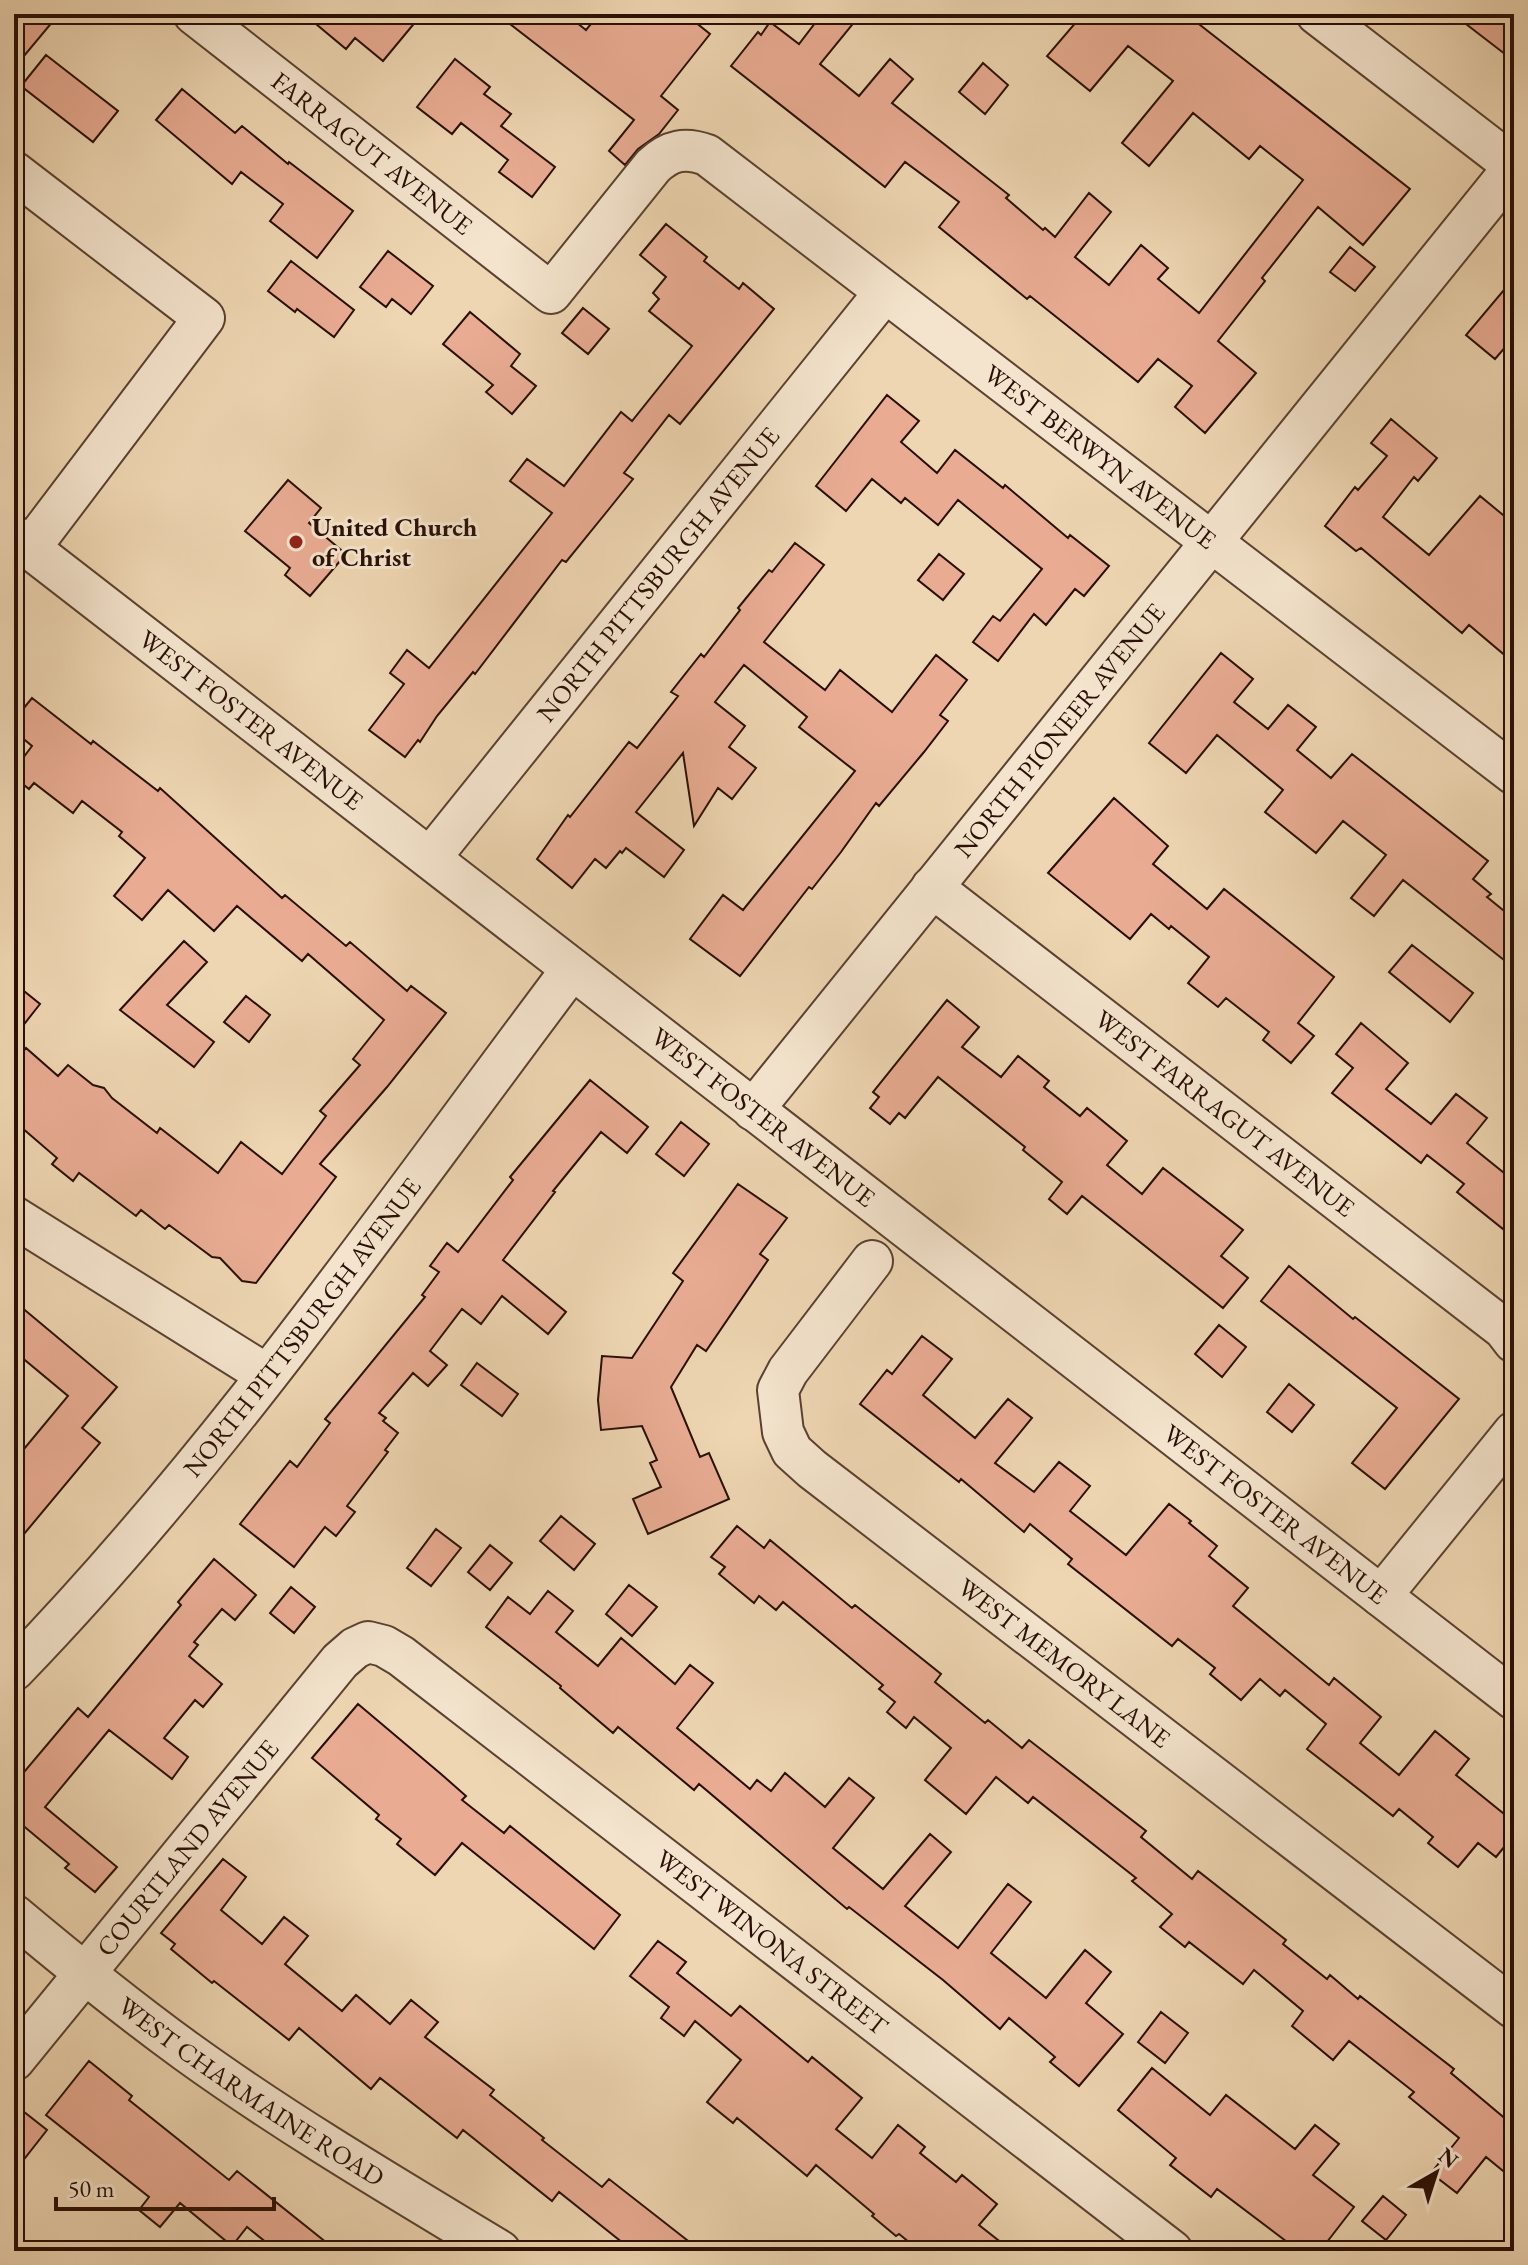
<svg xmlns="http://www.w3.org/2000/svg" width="1528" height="2265" font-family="'EB Garamond',serif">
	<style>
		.building { fill: #e9ac93; stroke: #290f05; stroke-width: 2 }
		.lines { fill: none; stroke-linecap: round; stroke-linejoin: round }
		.minor-casing { stroke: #5a4130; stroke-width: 44 }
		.minor { stroke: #f4e4cd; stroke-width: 40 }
		.poi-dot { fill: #8f2418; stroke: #f4e4cd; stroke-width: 3 }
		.labels { text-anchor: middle; stroke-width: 6; stroke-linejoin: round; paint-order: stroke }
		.street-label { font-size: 26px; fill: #290f05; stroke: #f4e4cd }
		.poi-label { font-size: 26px; font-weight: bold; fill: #290f05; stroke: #f4e4cd; text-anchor: start }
	</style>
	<rect width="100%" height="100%" fill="#eed6b2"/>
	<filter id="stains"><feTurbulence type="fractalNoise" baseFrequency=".0025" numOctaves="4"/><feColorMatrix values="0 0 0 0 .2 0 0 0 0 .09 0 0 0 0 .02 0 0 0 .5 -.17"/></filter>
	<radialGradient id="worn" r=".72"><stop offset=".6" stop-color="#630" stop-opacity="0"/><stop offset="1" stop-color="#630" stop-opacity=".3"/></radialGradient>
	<!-- building -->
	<path class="building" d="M14 14H59L14 68Z
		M304 14H422L383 61 355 38 346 49Z
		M497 14H566L586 30 599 14H685L710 34 661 96 678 110 659 134 638 149 625 165 609 151 634 120Z
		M822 14H838L852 25 820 64 859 96 890 59 913 79 892 103 1009 195 1006 198 1043 230 1045 228 1055 237 1089 193 1111 212 1075 257 1109 285 1141 245 1168 268 1158 279 1199 313 1303 180 1260 146 1249 159 1193 113 1149 166 1122 143 1173 81 1128 46 1090 91 1047 56 1083 14H1186L1410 189 1363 245 1318 207 1262 278 1265 281 1218 341 1256 373 1205 433 1175 407 1192 386 1158 359 1138 382 1030 296 1027 299 939 227 959 202 905 162 885 187 731 66 758 32 761 35 770 22 799 44Z
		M1453 14H1514V61Z
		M46 55 118 111 93 142 21 86Z
		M455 59 490 87 484 94 511 114 501 126 555 167 532 197 499 172 508 160 461 123 452 134 417 107Z
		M983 63 1008 85 985 114 959 92Z
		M182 89 235 133 242 126 288 164 289 162 353 211 317 258 270 221 283 204 241 172 232 184 156 120Z
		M666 224 707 257 704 261 739 289 743 283 774 309 680 424 669 415 624 473 633 479 609 509 566 562 562 560 475 674 473 672 437 716 420 742 418 740 405 757 369 730 404 684 390 673 407 650 429 668 552 513 510 481 527 459 564 486 621 412 632 421 692 346 649 311 659 299 653 293 666 277 640 255Z
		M1350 247 1375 267 1355 291 1330 272Z
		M388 251 433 286 411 314 392 299 386 307 360 287Z
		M291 261 354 310 334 337 297 309 295 312 268 291Z
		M1514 278V337L1495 359 1466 335Z
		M583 308 609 329 588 354 562 333Z
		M470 312 520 354 511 366 536 386 512 414 486 392 493 385 443 344Z
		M887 395 919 421 901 442 937 473 955 450 1003 488 1005 485 1068 538 1070 535 1109 566 1084 596 1075 589 1046 625 1034 614 998 661 973 642 993 616 1000 621 1042 569 958 500 938 525 905 498 901 503 872 479 846 511 816 486Z
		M1391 419 1437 458 1418 481 1414 477 1383 517 1429 555 1480 496 1514 524V663L1469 625 1462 633 1361 548 1356 551 1325 526 1355 487 1358 490 1387 456 1371 443Z
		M288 480 321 508 309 523 346 554 310 596 285 575 290 568 245 531Z
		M795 543 824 565 764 642 825 690 840 670 892 712 936 655 967 680 940 715 948 721 924 752 879 806 876 803 841 852 812 889 809 887 740 976 690 939 723 895 743 910 855 771 799 727 807 717 744 665 715 702 745 726 729 747 756 768 732 799 718 788 694 826 683 753 636 812 684 850 664 877 626 848 622 853 620 851 606 868 595 859 572 888 537 859 568 815 570 817 629 742 637 748 678 696 671 692 701 654 704 657 740 610 738 608 769 570 772 572Z
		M939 554 964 574 943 600 918 580Z
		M1221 653 1253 679 1234 702 1268 729 1288 705 1316 727 1297 750 1331 778 1352 754 1488 861 1473 879 1491 894 1487 897 1514 919V968L1403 880 1374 916 1351 898 1386 855 1343 821 1316 853 1265 812 1283 790 1217 735 1186 773 1149 743Z
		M32 698 91 744 93 741 158 791 160 788 282 898 285 895 346 946 350 942 407 991 411 986 446 1013 387 1087 320 1164 336 1177 256 1283 242 1281 220 1258 212 1257 169 1225 165 1229 141 1210 136 1216 79 1173 73 1181 52 1164 57 1158 14 1121V1063L26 1048 58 1076 68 1065 93 1085 104 1088 112 1098 157 1133 160 1128 218 1173 241 1142 282 1174 326 1116 320 1111 360 1065 353 1059 384 1020 308 954 302 961 237 906 214 931 168 890 142 920 114 896 145 858 119 836 122 832 82 801 73 813 34 783 29 789 14 777V770L32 746 14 731V720Z
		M1114 798 1168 846 1153 864 1207 909 1224 889 1334 977 1298 1023 1314 1036 1291 1063 1263 1040 1269 1032 1226 998 1218 1007 1188 983 1209 957 1171 926 1169 929 1151 914 1130 939 1048 873Z
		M184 941 207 962 167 1005 214 1042 194 1067 120 1010Z
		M1412 945 1473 993 1450 1022 1389 972Z
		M14 983 40 1004 14 1037Z
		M246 996 270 1015 249 1042 224 1022Z
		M947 1000 979 1027 962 1047 1001 1077 1018 1056 1049 1081 1044 1087 1080 1116 1087 1108 1127 1141 1107 1165 1142 1194 1163 1168 1243 1230 1221 1256 1248 1278 1223 1308 1082 1196 1067 1214 1049 1199 1062 1182 1023 1150 1025 1147 938 1077 905 1118 899 1113 890 1124 870 1108 879 1097 873 1092Z
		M1361 1023 1408 1063 1386 1089 1431 1124 1456 1094 1487 1118 1467 1143 1514 1181V1216L1503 1229 1457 1192 1464 1184 1427 1155 1421 1163 1332 1093 1353 1068 1336 1054Z
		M590 1080 648 1127 627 1153 601 1132 553 1191 555 1192 503 1260 566 1312 548 1334 502 1296 481 1324 462 1309 430 1351 447 1365 428 1386 413 1373 379 1413 386 1418 383 1421 398 1433 385 1450 388 1452 347 1506 355 1512 336 1536 325 1527 294 1567 240 1524 290 1461 297 1467 330 1423 325 1419 425 1297 422 1295 439 1272 430 1266 447 1243 458 1252 513 1180 510 1177Z
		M681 1122 709 1144 684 1176 656 1154Z
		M738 1184 787 1218 760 1254 768 1260 706 1351 697 1345 671 1387 700 1457 709 1453 729 1499 648 1534 633 1499 661 1487 650 1463 657 1460 642 1426 601 1430 598 1400 602 1356 632 1358 683 1281 673 1273Z
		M1289 1266 1353 1319 1355 1317 1459 1399 1385 1489 1352 1463 1397 1408 1261 1301Z
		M14 1301 117 1387 82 1428 100 1443 14 1546V1440L24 1449 68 1396 14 1351Z
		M1219 1325 1246 1347 1222 1377 1195 1354Z
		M922 1336 952 1359 923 1395 975 1438 1008 1399 1032 1418 995 1463 1034 1492 1059 1462 1090 1486 1070 1511 1126 1555 1169 1504 1191 1521 1189 1523 1217 1546 1209 1556 1248 1588 1233 1606 1329 1685 1334 1678 1381 1717 1360 1743 1399 1775 1435 1731 1469 1759 1456 1775 1514 1822V1835L1496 1857 1478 1843 1458 1867 1428 1843 1433 1837 1399 1809 1393 1816 1307 1749 1326 1724 1285 1690 1280 1696 1260 1679 1241 1700 1210 1674 1215 1668 1178 1639 1172 1646 1068 1564 1072 1559 1030 1524 1024 1532 961 1479 959 1482 860 1404 887 1370 892 1374Z
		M477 1363 518 1394 502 1416 461 1385Z
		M1289 1384 1314 1405 1292 1432 1267 1412Z
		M561 1516 595 1544 574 1570 540 1541Z
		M737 1526 764 1548 770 1540 852 1608 855 1605 941 1674 935 1682 985 1723 988 1720 1022 1748 1029 1740 1146 1831 1141 1837 1192 1879 1198 1871 1286 1940 1283 1944 1327 1979 1330 1975 1358 1999 1360 1996 1454 2069 1451 2073 1514 2126V2180L1486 2157 1457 2193 1431 2173 1459 2138 1409 2097 1414 2092 1349 2041 1333 2060 1292 2026 1303 2011 1254 1970 1243 1984 1189 1942 1185 1947 1160 1927 1172 1914 1132 1881 1136 1878 1033 1797 1028 1803 996 1777 966 1814 925 1780 951 1748 914 1717 906 1728 887 1712 895 1702 879 1689 883 1685 783 1602 776 1610 759 1596 754 1603 719 1574 725 1567 711 1557Z
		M436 1529 461 1548 431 1586 407 1568Z
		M490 1545 512 1563 490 1590 468 1572Z
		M214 1559 256 1595 235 1620 222 1609 194 1642 198 1645 189 1656 222 1684 203 1707 195 1700 164 1738 188 1757 172 1779 109 1730 45 1807 117 1867 95 1892 65 1868 69 1864 14 1818V1784L78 1708 88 1717 181 1605 178 1602Z
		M629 1585 657 1607 632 1636 606 1614Z
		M291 1587 315 1607 294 1633 270 1613Z
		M548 1591 573 1611 556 1632 598 1666 621 1638 675 1684 690 1665 713 1683 677 1728 750 1789 757 1780 771 1791 785 1773 825 1807 849 1778 874 1798 833 1848 883 1889 930 1834 951 1852 905 1906 958 1948 1008 1884 1031 1902 991 1953 1046 1998 1085 1950 1111 1972 1086 2003 1123 2034 1079 2086 1050 2062 1055 2057 1009 2018 1000 2029 943 1980 849 1907 847 1909 699 1784 694 1790 618 1727 613 1733 560 1688 561 1686 486 1627 508 1597 530 1614Z
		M358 1704 441 1774 466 1796 462 1800 504 1833 510 1826 620 1915 594 1949 462 1843 435 1875 397 1844 401 1839 376 1819 379 1815 312 1758Z
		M223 1859 246 1877 221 1910 262 1944 284 1917 308 1936 285 1964 342 2011 356 1995 390 2024 411 2000 438 2022 425 2037 494 2090 490 2095 544 2138 542 2140 602 2187 609 2179 701 2251H633L559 2192 552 2201 463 2130 457 2138 380 2078 371 2089 299 2028 289 2040 214 1981 212 1983 171 1949 175 1944 161 1933Z
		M658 1941 686 1962 677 1973 731 2016 740 2006 808 2062 812 2057 862 2098 836 2129 872 2158 898 2125 925 2147 920 2153 956 2182 962 2175 997 2204 979 2225 1012 2251H920L899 2234 896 2236 872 2216 874 2214 816 2165 807 2176 737 2118 733 2123 707 2102 741 2060 695 2021 684 2036 661 2018 669 2007 630 1976Z
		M1161 2012 1188 2033 1165 2063 1138 2042Z
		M89 2061 132 2096 129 2100 229 2180 237 2171 337 2251H277L247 2227 232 2246 180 2203 160 2227 139 2210 149 2197 46 2115Z
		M1152 2068 1210 2115 1226 2095 1295 2149 1315 2125 1339 2144 1313 2175 1354 2207 1320 2251H1299L1217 2189 1211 2197 1170 2165 1176 2158 1118 2110Z
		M14 2104 47 2130 14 2172Z
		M1383 2196 1406 2215 1386 2240 1362 2221Z"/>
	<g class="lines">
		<defs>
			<g id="minor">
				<path id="s1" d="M194 14 551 293 653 166C670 150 685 147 707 155L1514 774"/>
				<path d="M1317 14 1514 166"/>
				<path d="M14 172 204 318 30 548"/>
				<path id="s2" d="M14 536 1514 1699"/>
				<path id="s3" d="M430 858 885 292"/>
				<path id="s4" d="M932 887 1504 1329 1514 1342"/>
				<path id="s5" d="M753 1110 1514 167"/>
				<path d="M14 1217 267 1375"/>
				<path id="s6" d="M872 1261 788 1371 778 1390 783 1432 792 1451 812 1469 1514 2008"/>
				<path d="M1381 1596 1514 1432"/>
				<path id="s7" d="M14 1670C222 1455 393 1207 572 969"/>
				<path id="s8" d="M14 1915C70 1962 127 2008 186 2051 287 2124 394 2187 500 2251"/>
				<path id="s9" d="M14 2060 340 1661 355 1648 368 1642 384 1646 401 1656 1172 2251"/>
			</g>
		</defs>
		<!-- minor casing -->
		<use href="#minor" class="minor-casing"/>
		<!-- minor -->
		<use href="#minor" class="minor"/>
	</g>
	<!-- markers -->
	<circle class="poi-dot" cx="296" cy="542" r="8"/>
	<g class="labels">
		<!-- street labels -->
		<g class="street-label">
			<text dy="9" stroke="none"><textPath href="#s1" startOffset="226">FARRAGUT AVENUE</textPath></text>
			<text dy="9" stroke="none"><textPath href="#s1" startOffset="1170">WEST BERWYN AVENUE</textPath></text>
			<text dy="9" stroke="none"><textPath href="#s3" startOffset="364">NORTH PITTSBURGH AVENUE</textPath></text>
			<text dy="9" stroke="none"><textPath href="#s2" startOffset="300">WEST FOSTER AVENUE</textPath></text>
			<text dy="9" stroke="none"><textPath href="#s5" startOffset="488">NORTH PIONEER AVENUE</textPath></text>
			<text dy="9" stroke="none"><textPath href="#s4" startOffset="370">WEST FARRAGUT AVENUE</textPath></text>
			<text dy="9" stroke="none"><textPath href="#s2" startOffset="948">WEST FOSTER AVENUE</textPath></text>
			<text dy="9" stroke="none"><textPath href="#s7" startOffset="448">NORTH PITTSBURGH AVENUE</textPath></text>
			<text dy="9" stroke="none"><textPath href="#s2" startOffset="1596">WEST FOSTER AVENUE</textPath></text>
			<text dy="9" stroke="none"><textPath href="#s6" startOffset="568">WEST MEMORY LANE</textPath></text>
			<text dy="9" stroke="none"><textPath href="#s9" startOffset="274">COURTLAND AVENUE</textPath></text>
			<text dy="9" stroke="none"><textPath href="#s9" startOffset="1054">WEST WINONA STREET</textPath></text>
			<text dy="9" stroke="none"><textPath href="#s8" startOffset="296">WEST CHARMAINE ROAD</textPath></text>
		</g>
		<!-- poi labels -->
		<g class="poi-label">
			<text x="312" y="536">United Church<tspan x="312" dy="30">of Christ</tspan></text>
		</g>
	</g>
	<!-- margin -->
	<rect width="1528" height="2265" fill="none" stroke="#eed6b2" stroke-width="48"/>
	<rect x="16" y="16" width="1496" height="2233" fill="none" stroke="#290f05" stroke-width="4"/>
	<rect x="24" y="24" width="1480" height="2217" fill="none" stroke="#290f05" stroke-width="2"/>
	<!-- north arrow -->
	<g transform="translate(1436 2173) rotate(39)" stroke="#f4e4cd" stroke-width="6" paint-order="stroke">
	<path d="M0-6L14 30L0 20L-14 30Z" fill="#290f05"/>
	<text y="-12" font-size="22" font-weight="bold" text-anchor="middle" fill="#290f05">N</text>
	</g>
	<!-- scale -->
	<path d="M56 2197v12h218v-12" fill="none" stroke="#290f05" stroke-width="4"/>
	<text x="68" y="2197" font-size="24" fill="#290f05" stroke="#f4e4cd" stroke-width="6" paint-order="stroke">50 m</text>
	<rect width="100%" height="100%" filter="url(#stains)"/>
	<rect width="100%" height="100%" fill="url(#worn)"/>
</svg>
